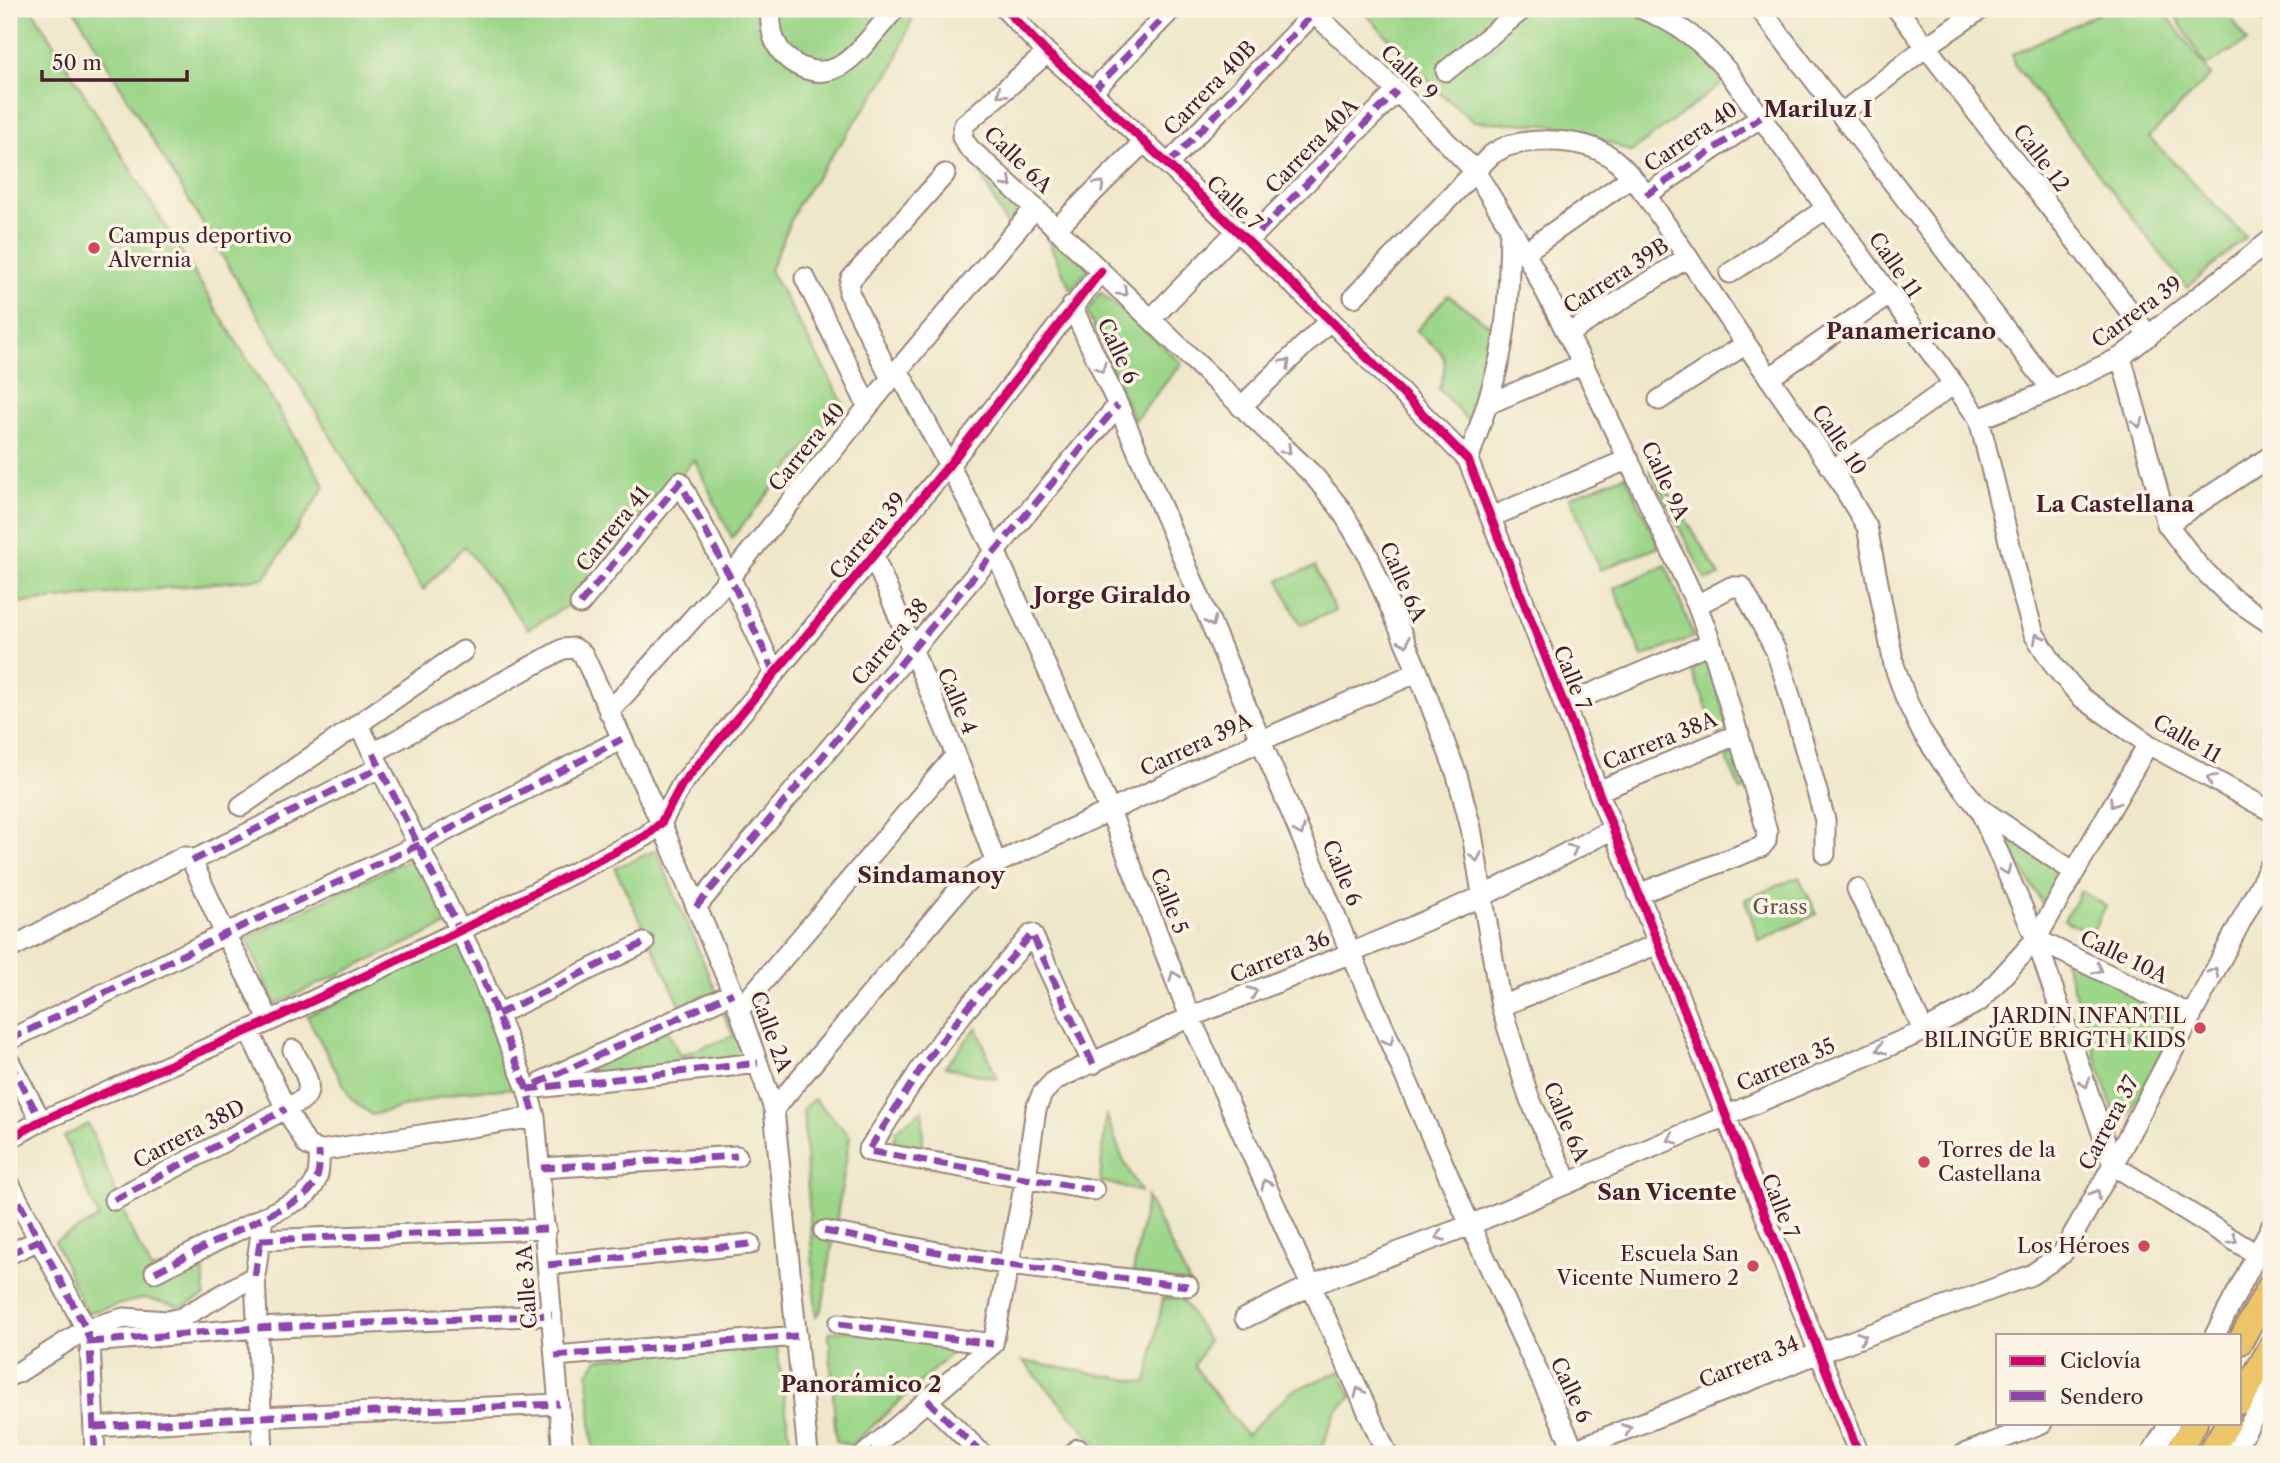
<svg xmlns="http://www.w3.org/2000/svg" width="2280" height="1463" font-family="'Libre Caslon Text',serif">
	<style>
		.green { fill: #9cd689; stroke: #737a5a; stroke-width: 2 }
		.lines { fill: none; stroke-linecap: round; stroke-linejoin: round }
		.minor-casing { stroke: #9c837a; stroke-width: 23 }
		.major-casing { stroke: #9c837a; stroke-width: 28 }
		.minor { stroke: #fff; stroke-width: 19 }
		.major { stroke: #edc569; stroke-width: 24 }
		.quiet { stroke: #8e44ad; stroke-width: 7; stroke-dasharray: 14 7; stroke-linecap: butt }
		.cycleway-casing { stroke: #fcf5e5; stroke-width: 13 }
		.cycleway { stroke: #d6006c; stroke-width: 9 }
		.oneway { stroke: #ae9aa0 }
		.poi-dot { fill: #d1495b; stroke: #fcf5e5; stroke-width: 2.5 }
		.labels { text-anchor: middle; stroke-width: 7; stroke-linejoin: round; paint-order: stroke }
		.street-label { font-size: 21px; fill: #4a1f2b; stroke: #fcf5e5 }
		.poi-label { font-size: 21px; fill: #4a1f2b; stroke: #fcf5e5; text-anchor: end }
		.park-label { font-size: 21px; fill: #635647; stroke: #fcf5e5 }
		.neighbourhood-label { font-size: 23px; font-weight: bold; fill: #4a1f2b; stroke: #fcf5e5 }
	</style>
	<rect width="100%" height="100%" fill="#fcf5e5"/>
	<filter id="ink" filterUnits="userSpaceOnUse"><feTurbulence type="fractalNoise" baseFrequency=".0143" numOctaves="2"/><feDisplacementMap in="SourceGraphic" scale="14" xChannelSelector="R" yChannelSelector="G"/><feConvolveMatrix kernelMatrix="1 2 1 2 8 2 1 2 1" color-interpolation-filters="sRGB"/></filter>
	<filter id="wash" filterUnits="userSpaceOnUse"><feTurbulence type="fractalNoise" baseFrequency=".00686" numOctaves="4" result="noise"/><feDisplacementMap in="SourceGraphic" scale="28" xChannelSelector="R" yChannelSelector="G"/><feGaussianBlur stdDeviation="1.57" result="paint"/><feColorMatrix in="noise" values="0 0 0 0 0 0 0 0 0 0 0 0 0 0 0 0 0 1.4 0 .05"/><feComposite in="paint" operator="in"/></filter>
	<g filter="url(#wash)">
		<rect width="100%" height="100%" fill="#efe7c9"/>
		<!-- green -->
		<path class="green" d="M9 9H32L325 486 265 578 9 604Z
			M74 9H916L893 68 798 204 770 270 843 403 732 538 694 459 572 603 528 629 464 546 423 590Z
			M1370 9H1618L1674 31 1728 79 1631 152 1583 131 1549 125 1473 121 1439 92 1365 13Z
			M2108 9H2162L2211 75 2149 137 2246 237 2187 288 2014 64 2012 54Z
			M2171 9H2226L2247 42 2206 66Z
			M975 162 1026 207 1009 230Z
			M1036 215 1090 267 1071 290Z
			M1100 292 1182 363 1134 421 1087 312Z
			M1448 295 1498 332 1479 427 1465 418 1439 389C1452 353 1442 353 1416 331Z
			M1652 464 1720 576 1706 580 1650 471Z
			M1626 475 1659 547 1600 570 1570 497Z
			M1666 565 1694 637 1642 657 1614 588Z
			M1315 567 1335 611 1300 625 1279 580Z
			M1708 657 1728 727 1718 735 1689 664Z
			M1741 749 1750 787 1741 791 1726 758Z
			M2002 835 2070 876 2045 908Z
			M656 850 717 994 683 1011 615 868Z
			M417 855 451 923 275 1004 246 938Z
			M1799 877 1817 914 1759 941 1745 899Z
			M2081 891 2106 906 2091 934 2064 920Z
			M459 943 525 1088 465 1091 372 1115 351 1099 307 1016Z
			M2062 954 2182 1016 2120 1131Z
			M729 997 753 1059 559 1081 667 1030 680 1056 733 1036 720 1005Z
			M977 1027 997 1079 945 1067Z
			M814 1099 850 1136 822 1309 816 1316 803 1109Z
			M923 1110V1148L894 1143 896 1130Z
			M1106 1114 1123 1160 1141 1192 1100 1181Z
			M88 1124 131 1230 152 1270 203 1257 205 1296 181 1307 144 1298 86 1313 55 1241 99 1218 64 1137Z
			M1147 1197 1190 1284 1133 1273Z
			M1163 1298 1182 1299 1208 1341 1194 1366 1246 1435 1292 1391 1340 1371 1352 1397 1336 1411 1319 1454H1094L1100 1448 1023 1361 1147 1383Z
			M864 1331 958 1347 851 1446 836 1441 829 1332Z
			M776 1340 792 1454H593L588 1373 598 1359Z"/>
	</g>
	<g filter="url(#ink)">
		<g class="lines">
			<defs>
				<path id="minor" d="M771 9C770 18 771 32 775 41 785 64 814 79 838 67 858 57 879 26 895 9
					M1005 9 1047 53 1092 92 1330 320 1468 460 1859 1454
					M1310 9 1397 91 1475 171 1525 252 1583 364 1697 605 1711 643 1767 831 1766 841 1761 847 1638 894
					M1643 9C1682 26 1701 40 1729 73L1979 419 2021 590 2034 634 2056 668 2081 697 2148 744 2271 811
					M1760 9 2052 390
					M1897 9 2149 336
					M2268 9 2271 13
					M1047 53 964 125 962 137 969 148 1035 208 1314 476 1340 508 1367 553 1418 672 1457 775 1471 828 1501 1006 1528 1095 1568 1183
					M1446 71 1523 9
					M1092 92 1172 9
					M1841 114 1927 46 1981 9
					M1168 164 1314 13
					M1646 195 1761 117
					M1056 229 1144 142
					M1248 241 1397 91
					M1525 252 1632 177
					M1730 273 1827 208
					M805 278 868 407
					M1354 297 1491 155C1497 151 1504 147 1511 145 1539 138 1583 139 1608 155 1623 165 1635 181 1646 195L1746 344 1833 470 1867 527 1894 665 1906 699 1921 730 1943 763 1978 807 2074 872
					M1072 306 1118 405 1351 953 1470 1225 1576 1454
					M1151 319 1237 231
					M1568 334 1688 257
					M2121 357 2167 524 2197 564 2231 597 2271 624
					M898 370 996 553 1110 811 1190 1017 1387 1454
					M1769 378 1889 295
					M891 379 849 293V286L851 279 945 174
					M1659 400 1746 344
					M1488 404 1583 364
					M1241 407 1330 320
					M1979 419 2052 390 2121 357 2271 240
					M1468 460C1480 426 1492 392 1500 357 1509 315 1509 271 1510 228
					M1833 470 1954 384
					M1491 517 1629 459
					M2167 524 2271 456
					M874 557 956 755 996 863
					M580 604 680 482 730 577 774 672
					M1697 605 1731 587H1742L1776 651 1786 682 1825 820V854
					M1564 705 1711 643
					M609 712 730 577 898 370 1035 208
					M358 724 373 753 563 649 574 648 583 654 661 823 733 993 774 1109 808 1454
					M373 753 478 967 527 1089 535 1117 563 1454
					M1598 791 1739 734
					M241 806 463 651
					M1979 808 2036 939 2113 1165 2256 1254
					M192 861 379 768
					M1857 889 1924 1031
					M696 907 1118 405
					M2036 939 2191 1015
					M9 949 183 857H187L192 861 225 934 270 1021
					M1501 1006 1658 944
					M739 1010 956 755
					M498 1014 644 943
					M249 1031 286 1109 307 1145 319 1151
					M9 1040 225 934 419 845 622 739
					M9 1061 41 1121
					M1093 1064 1032 934 964 1012 924 1064 868 1151 1094 1190
					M543 1081 733 993
					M527 1089 758 1063
					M774 1109 961 887 978 872 1262 740 1418 672
					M9 1139 41 1121 270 1021 461 930 646 836 661 823 682 784 949 465 1101 271
					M319 1151 535 1117
					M541 1168 737 1156
					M9 1183 86 1329 90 1342 95 1454
					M114 1200 304 1099C316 1085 300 1065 293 1050
					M824 1231 1008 1265 1188 1286
					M260 1240 546 1229
					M9 1254 39 1240
					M548 1265 750 1244
					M155 1272 302 1198C319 1184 320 1172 319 1151
					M1245 1318 1312 1285 1470 1225 1726 1116 1924 1031 1980 1001 2036 939 2148 744
					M839 1324 993 1344
					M2215 1335 2271 1227
					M90 1342 257 1328 552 1315
					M555 1356 797 1336
					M9 1376 19 1372 86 1329 124 1318 167 1321 181 1318 255 1276
					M927 1400 982 1454
					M94 1427 261 1417 559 1404
					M263 1454 255 1276 263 1218
					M865 1454 993 1344 1026 1177 1036 1109 1042 1094 1055 1080 1190 1017 1351 953 1483 896 1613 829
					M1073 1454 1078 1449
					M1564 1454 1819 1353 2031 1275 2062 1254 2113 1165 2271 864
					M1964 1454 2042 1423
					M2151 1454 2170 1423
					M2232 1454 2271 1388"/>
				<path id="major" d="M2240 1342 2271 1284
					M2240 1402 2271 1347
					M2177 1454 2195 1423
					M2210 1454 2228 1423"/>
			</defs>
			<!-- minor casing -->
			<use href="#minor" class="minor-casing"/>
			<!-- major casing -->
			<use href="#major" class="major-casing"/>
			<!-- minor -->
			<use href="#minor" class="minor"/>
			<!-- major -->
			<use href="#major" class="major"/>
			<!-- quiet -->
			<path class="quiet" d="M1092 92 1172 9
				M1168 164 1314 13
				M1646 195 1761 117
				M1259 232 1397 91
				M580 604 680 482 730 577 774 672
				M373 753 478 967 527 1089 535 1117
				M192 861 379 768
				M696 907 1118 405
				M498 1014 644 943
				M9 1040 225 934 419 845 622 739
				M9 1061 41 1121
				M1093 1064 1032 934 964 1012 924 1064 868 1151 1094 1190
				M536 1084 733 993
				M527 1089 758 1063
				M541 1168 737 1156
				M9 1183 86 1329 90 1342 95 1454
				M114 1200 286 1109
				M824 1231 1008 1265 1188 1286
				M260 1240 546 1229
				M9 1254 39 1240
				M548 1265 750 1244
				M155 1272 302 1198C319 1184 320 1172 319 1151
				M255 1276 261 1235
				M839 1324 993 1344
				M90 1342 257 1328 552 1315
				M555 1356 797 1336
				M927 1400 982 1454
				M94 1427 261 1417 559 1404
				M869 1450 873 1454
				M1073 1454 1078 1449"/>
			<defs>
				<path id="cycleway" d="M1005 9 1047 53 1092 92 1330 320 1468 460 1859 1454
					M9 1139 41 1121 270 1021 461 930 646 836 661 823 682 784 949 465 1101 271"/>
			</defs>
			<!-- cycleway casing -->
			<use href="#cycleway" class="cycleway-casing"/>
			<!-- cycleway -->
			<use href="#cycleway" class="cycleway"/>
		</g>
		<!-- one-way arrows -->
		<defs><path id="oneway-chevron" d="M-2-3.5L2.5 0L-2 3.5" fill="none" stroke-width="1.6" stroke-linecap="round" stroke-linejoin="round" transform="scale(1.75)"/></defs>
		<g class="oneway">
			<use href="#oneway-chevron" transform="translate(1001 93) rotate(139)"/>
			<use href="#oneway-chevron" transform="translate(1008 183) rotate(42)"/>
			<use href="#oneway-chevron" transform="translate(1100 185) rotate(-44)"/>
			<use href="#oneway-chevron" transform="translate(1123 292) rotate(44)"/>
			<use href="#oneway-chevron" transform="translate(1286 363) rotate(-44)"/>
			<use href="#oneway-chevron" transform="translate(1101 368) rotate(65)"/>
			<use href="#oneway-chevron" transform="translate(2138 423) rotate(75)"/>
			<use href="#oneway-chevron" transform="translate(1287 450) rotate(44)"/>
			<use href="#oneway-chevron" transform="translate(1211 622) rotate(67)"/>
			<use href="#oneway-chevron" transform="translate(2038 638) rotate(-118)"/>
			<use href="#oneway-chevron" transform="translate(1405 642) rotate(67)"/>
			<use href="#oneway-chevron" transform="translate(2211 779) rotate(-151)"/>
			<use href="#oneway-chevron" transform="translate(2114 803) rotate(120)"/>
			<use href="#oneway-chevron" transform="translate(1300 831) rotate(67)"/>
			<use href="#oneway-chevron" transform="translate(1573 849) rotate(-27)"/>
			<use href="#oneway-chevron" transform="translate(1476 857) rotate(80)"/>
			<use href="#oneway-chevron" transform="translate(2006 870) rotate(66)"/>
			<use href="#oneway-chevron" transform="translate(2098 969) rotate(26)"/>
			<use href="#oneway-chevron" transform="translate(2214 972) rotate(-62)"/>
			<use href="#oneway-chevron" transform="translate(1174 976) rotate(-111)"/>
			<use href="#oneway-chevron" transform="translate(1253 992) rotate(-22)"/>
			<use href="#oneway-chevron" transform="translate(1389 1041) rotate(66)"/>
			<use href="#oneway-chevron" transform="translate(1881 1049) rotate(157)"/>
			<use href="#oneway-chevron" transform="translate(2085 1083) rotate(71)"/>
			<use href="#oneway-chevron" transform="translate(1672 1139) rotate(157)"/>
			<use href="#oneway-chevron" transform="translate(1266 1184) rotate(-115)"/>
			<use href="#oneway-chevron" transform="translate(2096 1194) rotate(-60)"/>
			<use href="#oneway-chevron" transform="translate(1440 1236) rotate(159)"/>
			<use href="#oneway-chevron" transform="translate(2233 1239) rotate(32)"/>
			<use href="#oneway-chevron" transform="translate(1862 1337) rotate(-20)"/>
			<use href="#oneway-chevron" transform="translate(1359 1392) rotate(-114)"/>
			<use href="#oneway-chevron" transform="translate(1627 1429) rotate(-22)"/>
		</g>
	</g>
	<!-- markers -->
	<g class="poi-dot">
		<circle cx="94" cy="248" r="7"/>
		<circle cx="2200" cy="1028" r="7"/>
		<circle cx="1924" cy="1162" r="7"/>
		<circle cx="2144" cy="1246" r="7"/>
		<circle cx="1753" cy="1266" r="7"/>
	</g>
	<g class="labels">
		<!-- street labels -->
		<g class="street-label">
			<text transform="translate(1409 73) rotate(44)" y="7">Calle 9</text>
			<text transform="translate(1210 88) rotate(-46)" y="7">Carrera 40B</text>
			<text transform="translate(1691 137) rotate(-34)" y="7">Carrera 40</text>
			<text transform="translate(1312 146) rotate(-46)" y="7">Carrera 40A</text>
			<text transform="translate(2041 158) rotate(53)" y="7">Calle 12</text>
			<text transform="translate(1018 160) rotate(44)" y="7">Calle 6A</text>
			<text transform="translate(1234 203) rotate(44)" y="7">Calle 7</text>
			<text transform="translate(1895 265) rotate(55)" y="7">Calle 11</text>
			<text transform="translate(1616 276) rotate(-33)" y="7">Carrera 39B</text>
			<text transform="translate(2137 312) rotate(-36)" y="7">Carrera 39</text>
			<text transform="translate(1118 351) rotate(65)" y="7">Calle 6</text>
			<text transform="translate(1839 440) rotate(56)" y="7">Calle 10</text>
			<text transform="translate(807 447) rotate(-51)" y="7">Carrera 40</text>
			<text transform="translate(1665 481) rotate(65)" y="7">Calle 9A</text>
			<text transform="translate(613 529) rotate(-51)" y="7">Carrera 41</text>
			<text transform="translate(868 536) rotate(-50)" y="7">Carrera 39</text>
			<text transform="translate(1403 582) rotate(66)" y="7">Calle 6A</text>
			<text transform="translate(890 642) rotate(-50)" y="7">Carrera 38</text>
			<text transform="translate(1572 678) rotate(68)" y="7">Calle 7</text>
			<text transform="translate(957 701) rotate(67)" y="7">Calle 4</text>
			<text transform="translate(2187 739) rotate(30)" y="7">Calle 11</text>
			<text transform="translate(1660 741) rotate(-22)" y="7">Carrera 38A</text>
			<text transform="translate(1196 745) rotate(-25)" y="7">Carrera 39A</text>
			<text transform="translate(1342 873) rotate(67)" y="7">Calle 6</text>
			<text transform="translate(1169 901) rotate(69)" y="7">Calle 5</text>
			<text transform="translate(1280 957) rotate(-22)" y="7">Carrera 36</text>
			<text transform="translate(2124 957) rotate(26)" y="7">Calle 10A</text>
			<text transform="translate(771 1032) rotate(70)" y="7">Calle 2A</text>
			<text transform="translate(1786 1065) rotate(-23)" y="7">Carrera 35</text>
			<text transform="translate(1566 1122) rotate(67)" y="7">Calle 6A</text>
			<text transform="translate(2109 1123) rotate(-62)" y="7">Carrera 37</text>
			<text transform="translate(189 1134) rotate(-28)" y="7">Carrera 38D</text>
			<text transform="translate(1780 1206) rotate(68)" y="7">Calle 7</text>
			<text transform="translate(527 1287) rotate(-94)" y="7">Calle 3A</text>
			<text transform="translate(1749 1362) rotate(-22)" y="7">Carrera 34</text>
			<text transform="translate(1571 1390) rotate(65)" y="7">Calle 6</text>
		</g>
		<!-- poi labels -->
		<g class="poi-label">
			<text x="108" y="243" text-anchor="start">Campus deportivo<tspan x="108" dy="24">Alvernia</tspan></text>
			<text x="2186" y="1023">JARDIN INFANTIL<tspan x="2186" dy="24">BILINGÜE BRIGTH KIDS</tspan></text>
			<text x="1938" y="1157" text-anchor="start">Torres de la<tspan x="1938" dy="24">Castellana</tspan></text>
			<text x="2130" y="1253">Los Héroes</text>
			<text x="1739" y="1261">Escuela San<tspan x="1739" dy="24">Vicente Numero 2</tspan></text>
		</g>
		<!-- park labels -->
		<g class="park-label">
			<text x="1780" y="914">Grass</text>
		</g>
		<!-- neighbourhood labels -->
		<g class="neighbourhood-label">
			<text x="1818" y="117">Mariluz I</text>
			<text x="1911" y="339">Panamericano</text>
			<text x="2115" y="512">La Castellana</text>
			<text x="1112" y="603">Jorge Giraldo</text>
			<text x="931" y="883">Sindamanoy</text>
			<text x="1667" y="1200">San Vicente</text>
			<text x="861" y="1392">Panorámico 2</text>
		</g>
	</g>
	<!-- margin -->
	<rect width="2280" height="1463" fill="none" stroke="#fcf5e5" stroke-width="35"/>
	<!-- legend -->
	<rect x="1996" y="1334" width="245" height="91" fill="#fcf5e5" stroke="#b59f9b" stroke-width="2"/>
	<rect x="2010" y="1356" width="35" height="10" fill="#d6006c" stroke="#b59f9b" stroke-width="2"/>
	<text x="2060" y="1368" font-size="21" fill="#4a1f2b">Ciclovía</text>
	<rect x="2010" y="1391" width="35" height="10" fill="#8e44ad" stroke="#b59f9b" stroke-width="2"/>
	<text x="2060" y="1404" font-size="21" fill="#4a1f2b">Sendero</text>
	<!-- scale -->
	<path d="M42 70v10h145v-10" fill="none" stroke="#4a1f2b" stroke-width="3.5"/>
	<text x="52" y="70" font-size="21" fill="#4a1f2b" stroke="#fcf5e5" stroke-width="5" paint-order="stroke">50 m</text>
</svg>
